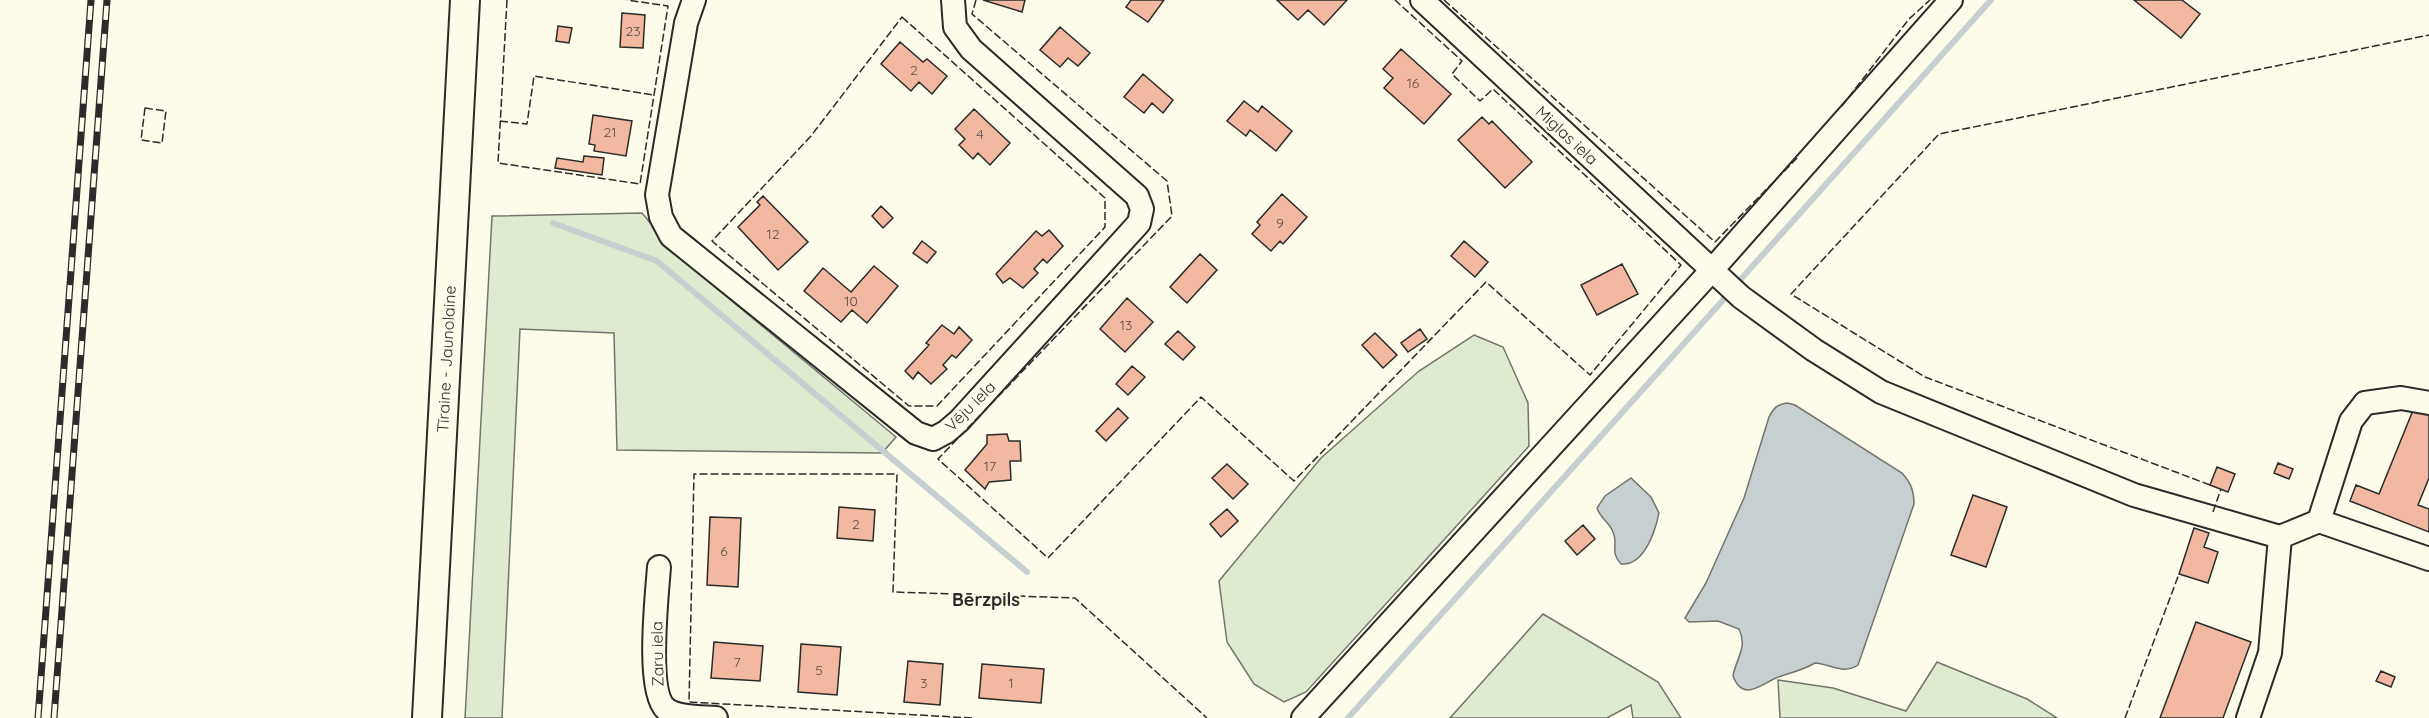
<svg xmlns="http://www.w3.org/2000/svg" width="2429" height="718" font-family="Quicksand,sans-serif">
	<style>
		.green { fill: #deebd1; stroke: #74746e; stroke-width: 1.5 }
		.water { fill: #c7d0d0; stroke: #74746e; stroke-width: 1.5 }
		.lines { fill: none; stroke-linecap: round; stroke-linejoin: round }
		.stream { stroke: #c7d0d0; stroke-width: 6 }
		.building { fill: #f2b8a0; stroke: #2b2b2b; stroke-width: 1.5 }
		.minor-casing { stroke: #2b2b2b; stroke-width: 26 }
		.major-casing { stroke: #2b2b2b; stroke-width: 32 }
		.minor { stroke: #fdfbea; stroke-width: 22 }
		.major { stroke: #fdfbea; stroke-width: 28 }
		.rail-casing { stroke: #2b2b2b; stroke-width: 7 }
		.rail { stroke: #fdfbea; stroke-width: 4.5; stroke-dasharray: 14; stroke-linecap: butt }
		.fence { stroke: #2b2b2b; stroke-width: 1.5; stroke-dasharray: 8 3; stroke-linecap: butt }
		.labels { text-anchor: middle; stroke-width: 4.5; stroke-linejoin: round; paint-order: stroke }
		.number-label { font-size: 14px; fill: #5d4e48 }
		.street-label { font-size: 16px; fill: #2b2b2b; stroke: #fdfbea }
		.neighbourhood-label { font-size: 18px; font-weight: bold; fill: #2b2b2b; stroke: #fdfbea }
	</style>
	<rect width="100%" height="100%" fill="#fdfbea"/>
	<!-- green -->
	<path class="green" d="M642 213 679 257 896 437 882 453 617 450 614 333 520 329 502 718H465L492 216Z
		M1474 335 1503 347 1528 403 1529 446 1306 692 1284 702 1254 684 1227 642 1219 581 1321 458 1419 371Z
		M1543 614 1658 682 1681 718H1633L1631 705 1607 718H1450Z
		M1937 662 2027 699 2057 718H1780L1778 680 1833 688 1906 711Z"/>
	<!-- water -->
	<path class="water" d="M1787 403 1795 405 1902 473C1911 483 1914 491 1914 504L1858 665C1843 675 1831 664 1815 663 1799 672 1791 672 1776 678 1760 685 1743 702 1733 676 1736 658 1748 648 1739 629L1718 621 1689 622 1685 618 1706 583 1744 498 1769 417C1773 409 1777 404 1787 403Z
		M1631 478 1651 497 1659 513C1655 532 1644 566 1621 564 1609 551 1619 545 1613 532 1610 523 1600 518 1597 508L1605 496Z"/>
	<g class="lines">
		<!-- stream -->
		<path class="stream" d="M553 223 657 261 1027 572
			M1741 279 1991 0
			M1348 718 1724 299"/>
	</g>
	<!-- building -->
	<path class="building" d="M983 0H1025L1022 12Z
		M1131 0H1164L1148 22 1126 7Z
		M1277 0H1347L1324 25 1308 10 1298 20Z
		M2134 0H2182L2200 14 2181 38Z
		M622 13 645 15 643 48 620 47Z
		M558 26 572 28 569 43 556 41Z
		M1060 27 1090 53 1078 66 1068 58 1060 67 1040 50Z
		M900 42 923 62 927 59 947 76 932 94 919 82 911 91 881 64Z
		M1401 49 1451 94 1424 124 1384 88 1393 78 1383 69Z
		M1143 74 1173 100 1163 113 1152 103 1144 113 1124 97Z
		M1244 101 1258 112 1262 106 1292 131 1276 151 1250 130 1246 136 1227 121Z
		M974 109 1010 143 990 165 978 153 973 159 959 145 965 139 955 129Z
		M593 115 632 121 626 156 594 151 595 145 589 144Z
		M1482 117 1489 124 1492 121 1532 162 1505 188 1458 140Z
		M584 156 604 158 602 175 555 168 557 158 583 162Z
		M1282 194 1307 217 1283 244 1280 241 1271 251 1252 234 1260 225 1257 222Z
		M763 196 808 242 778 270 738 227 760 205 757 202Z
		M881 206 893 218 883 228 872 216Z
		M1049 230 1063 246 1047 263 1043 259 1034 269 1038 273 1023 288 1010 278 1003 283 996 274 1036 231 1042 236Z
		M922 241 936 252 927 263 913 253Z
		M1464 241 1488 262 1475 277 1451 256Z
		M1200 254 1217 270 1187 303 1170 287Z
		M1622 264 1638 294 1597 315 1581 285Z
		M874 266 898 286 867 323 852 310 841 322 804 291 823 268 851 292Z
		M1127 298 1153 322 1125 352 1100 329Z
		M942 325 954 334 959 327 972 340 956 358 952 355 943 365 947 369 931 384 918 372 913 379 905 371 929 345 926 343Z
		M1420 329 1427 339 1408 352 1401 343Z
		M1178 331 1195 347 1183 360 1165 344Z
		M1375 333 1397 355 1383 368 1362 345Z
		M1132 366 1145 377 1128 395 1116 384Z
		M2416 403 2429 408V478L2418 505 2429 509V532L2350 501 2356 485 2379 494Z
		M1118 408 1128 418 1106 441 1096 431Z
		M1007 434 1009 441H1020L1021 461H1010L1011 480 989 482 985 489 965 470 987 444V435Z
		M2278 463 2293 469 2289 479 2274 473Z
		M1227 464 1248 484 1233 499 1212 478Z
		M2217 467 2235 474 2228 492 2210 485Z
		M1973 495 2007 507 1986 567 1951 555Z
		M839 507 875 510 873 541 837 538Z
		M1227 509 1238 521 1221 537 1210 524Z
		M710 517 741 518 738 587 707 585Z
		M1583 525 1595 539 1577 555 1565 541Z
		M2194 528 2209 533 2204 547 2218 552 2208 583 2179 574Z
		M2196 622 2251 642 2223 718H2160Z
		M714 642 763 646 760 681 711 678Z
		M801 644 841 647 837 695 798 692Z
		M908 661 943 664 940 705 904 702Z
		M982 664 1044 669 1041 703 979 698Z
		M2381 671 2395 677 2391 687 2376 681Z"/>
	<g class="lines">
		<defs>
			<path id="minor" d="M694 0 686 23 657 195 661 217 671 236 916 433 933 439 946 432 959 421 1139 223 1142 209 1137 196 971 49 955 27 953 0
				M1422 0 1741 297 1814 350 1881 392 2134 495 2280 537 2270 653 2248 718
				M2319 521 2351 421 2365 403 2401 398 2429 403
				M2280 537 2319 521 2429 559
				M659 567C657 594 646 692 666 709 678 718 701 717 716 718
				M1303 718 1712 270 1951 0"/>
			<path id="major" d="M427 718 465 0"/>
		</defs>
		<!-- minor casing -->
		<use href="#minor" class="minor-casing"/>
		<!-- major casing -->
		<use href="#major" class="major-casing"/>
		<!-- minor -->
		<use href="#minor" class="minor"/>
		<!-- major -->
		<use href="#major" class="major"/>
		<defs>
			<path id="rail" d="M38 718 91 0
				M54 718 107 0"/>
		</defs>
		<!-- rail casing -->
		<use href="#rail" class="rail-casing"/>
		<!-- rail -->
		<use href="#rail" class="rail"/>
		<!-- fence -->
		<path class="fence" d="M507 0 498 163 640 184 668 6 627 0
			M976 0 972 14 1167 181 1172 216 938 459 1048 558 1201 397 1294 481 1486 282 1590 375 1681 265 1493 89 1480 101 1452 74 1462 61 1395 0
			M1444 0 1715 242 1797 158
			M902 17 1105 198V227L937 406H909L712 241 811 136Z
			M1842 106 1909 19 1930 0
			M145 108 166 111 162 143 141 140Z
			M500 121 527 124 534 76 654 95
			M2210 485 1925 377 1791 294 1939 134 2429 35
			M2213 512 2221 489
			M972 718 689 702 694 474H897L893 592 1075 598 1207 718
			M2125 718 2179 574"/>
	</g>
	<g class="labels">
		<!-- number labels -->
		<g class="number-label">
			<text x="633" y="36">23</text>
			<text x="914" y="75">2</text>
			<text x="1413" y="88">16</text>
			<text x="610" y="137">21</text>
			<text x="980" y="139">4</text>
			<text x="1280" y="228">9</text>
			<text x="773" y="239">12</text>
			<text x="851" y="306">10</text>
			<text x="1126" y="330">13</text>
			<text x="990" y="471">17</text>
			<text x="856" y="529">2</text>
			<text x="724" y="556">6</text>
			<text x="737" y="667">7</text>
			<text x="819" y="675">5</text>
			<text x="924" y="688">3</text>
			<text x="1011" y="688">1</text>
		</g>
		<!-- street labels -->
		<g class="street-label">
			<text transform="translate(1567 135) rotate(43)" y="6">Miglas iela</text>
			<text transform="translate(446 359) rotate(-87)" y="6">Tīraine - Jaunolaine</text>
			<text transform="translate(970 406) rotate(-45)" y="6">Vēju iela</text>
			<text transform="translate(657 654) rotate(-91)" y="6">Zaru iela</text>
		</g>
		<!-- neighbourhood labels -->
		<g class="neighbourhood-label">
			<text x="986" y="606">Bērzpils</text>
		</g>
	</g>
</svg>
